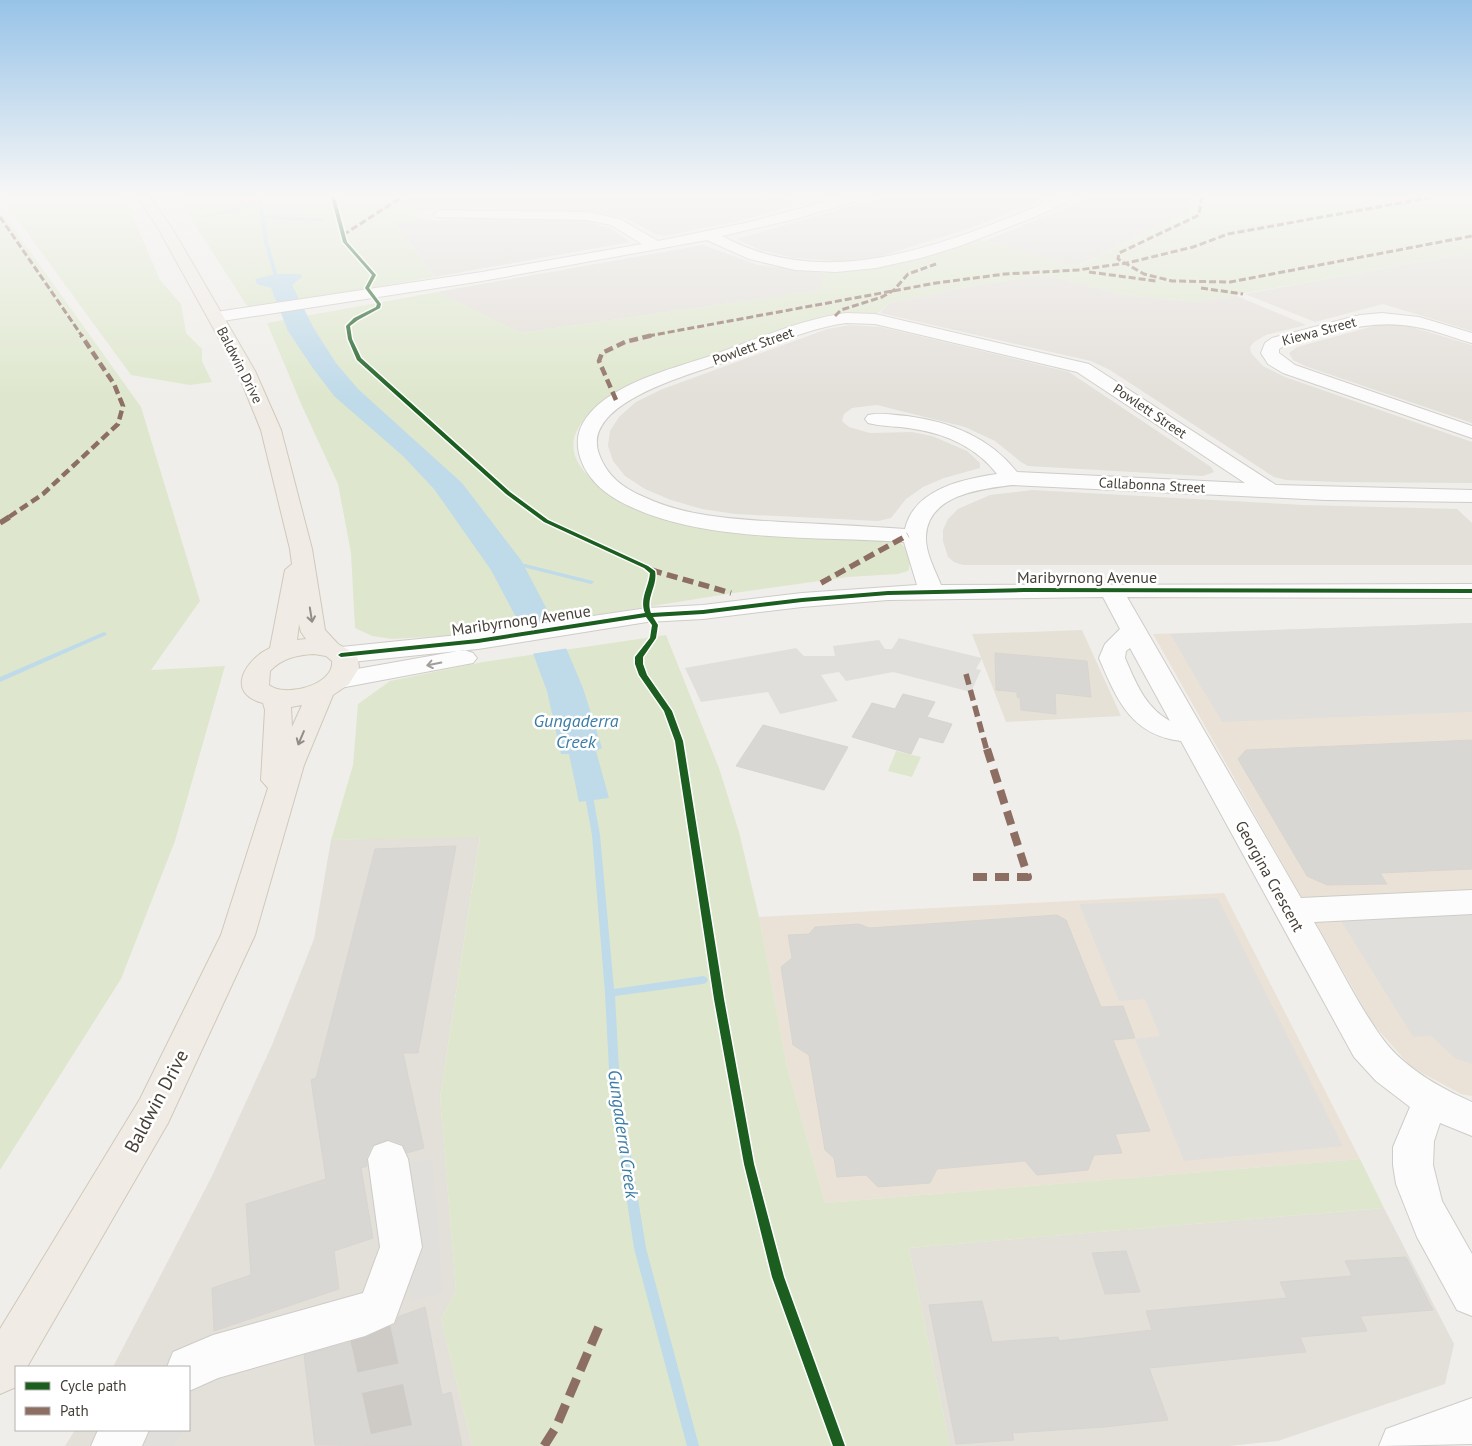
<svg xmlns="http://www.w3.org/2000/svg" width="1472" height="1446" font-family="'PT Sans',sans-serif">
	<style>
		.residential { fill: #e3dfd9 }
		.commercial { fill: #eae2d7 }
		.education { fill: #e6e1d6 }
		.green { fill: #dee7cd }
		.parking { fill: #e1dfdb }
		.water { fill: #bfdae9 }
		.pier { fill: #f0eeea }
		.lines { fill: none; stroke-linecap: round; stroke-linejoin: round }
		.stream { fill: #bfdae9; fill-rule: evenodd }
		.building { fill: #d9d7d3; stroke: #d8d5d0 }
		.minor-tunnel { stroke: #cecbc6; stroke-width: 42; stroke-dasharray: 42 21; stroke-linecap: butt }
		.minor-casing { stroke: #ceccc8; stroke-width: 2 }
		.major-casing { stroke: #d0c9ba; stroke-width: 2 }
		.minor { fill: #fdfcfc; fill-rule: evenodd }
		.major { fill: #f0ece5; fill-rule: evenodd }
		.quiet-far4 { stroke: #8d6e63; stroke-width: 3; stroke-dasharray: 7 3; stroke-linecap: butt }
		.quiet-far3 { stroke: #8d6e63; stroke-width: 4.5; stroke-dasharray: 9 4.5; stroke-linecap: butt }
		.quiet-far2 { stroke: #8d6e63; stroke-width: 5.5; stroke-dasharray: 11 5.5; stroke-linecap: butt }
		.quiet-far1 { stroke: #8d6e63; stroke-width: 8; stroke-dasharray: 14 8; stroke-linecap: butt }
		.quiet { stroke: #8d6e63; stroke-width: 9; stroke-dasharray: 19 9; stroke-linecap: butt }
		.cycleway-casing { stroke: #fff; stroke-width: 3 }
		.cycleway { fill: #1b5e20; fill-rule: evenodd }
		.oneway { stroke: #928d85 }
		.oneway2 { stroke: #a19e9a }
		.labels { text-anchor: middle; stroke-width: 5; stroke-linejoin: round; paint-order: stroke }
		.far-street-label { font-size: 14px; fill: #453f37; stroke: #fff }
		.street-label { font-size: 16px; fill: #453f37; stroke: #fff }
		.water-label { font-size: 18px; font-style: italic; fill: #3b7ca6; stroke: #fff }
		.near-street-label { font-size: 19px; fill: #453f37; stroke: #fff }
	</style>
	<rect width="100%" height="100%" fill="#f0eeea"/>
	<!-- residential -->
	<path class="residential" d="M412 197H784L802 203 738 221 664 236 657 235 626 218 594 211 449 207 421 211 399 207Z
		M882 197H1049L970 228 879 257 838 261 794 258 760 250 737 239Z
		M1092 197H1196L1186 213 1077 266 985 241Z
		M418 218 437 221 476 218 582 220 610 228 630 242 435 277 394 222Z
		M703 245 758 265 824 273 822 290 521 333 437 292Z
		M1472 252V331L1383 304 1315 322 1245 294Z
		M1045 275 1127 295 1197 302 1235 295 1306 325 1266 335 1254 342 1250 347 1251 353 1263 366 1285 377 1472 442V483L1340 482 1286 480 1274 477 1110 370 1091 361 880 313 889 303 977 285Z
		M850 325 881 327 1069 372 1211 467 1214 472 1203 476 1028 466 1021 462 995 441 965 427 877 405 852 408 844 414 842 421 849 427 870 433 912 432 932 436 967 451 980 463V468L944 478 923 487 906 499 891 518 878 521 736 514 702 509 671 500 645 489 625 476 613 461 608 446 610 431 619 417 636 402 660 390 827 329Z
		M1377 325H1395L1415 328 1472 345V423L1305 366 1293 360 1289 353 1297 347Z
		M1032 490 1304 505 1457 509 1472 523V565H963L954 562 948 557 943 541V530L948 519 958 509 990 495Z
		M480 836 440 1097 456 1290 441 1319 472 1446H65L75 1430H189V1367H113L212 1176 272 1045 314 939 331 840Z
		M1384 1208 1454 1344 1445 1384 1278 1441 1229 1446H950L909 1248Z"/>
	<!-- commercial -->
	<path class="commercial" d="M1472 623V1096L1461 1094 1411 1067 1373 1024 1153 634Z
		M1224 893 1360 1159 825 1203 787 1067 759 917Z"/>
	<!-- education -->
	<path class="education" d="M1082 630 1121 716 1006 722 972 634Z"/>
	<!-- green -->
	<path class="green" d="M1 197H120L129 207 160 280 181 304 186 333 202 349V361L212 382 190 385 131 375Z
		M177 197H412L400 207 421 211 416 213 418 218 394 223 435 277 262 306H247Z
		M1196 197H1472V252L1197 302 1127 295 1045 275 977 285 889 303 877 314 831 315 806 321 619 390C592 409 555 436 584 471 629 528 707 527 773 532 811 534 849 537 887 539 891 540 897 541 900 543 908 548 912 563 908 571L898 574 848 577 734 593 477 634 392 639 372 636 355 628 351 553 338 484 302 406 267 323 437 292 521 333 821 290 824 273 829 269 896 264 976 239 1078 266 1186 213Z
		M0 209 141 407 200 601 151 670 225 666 175 841 121 979 0 1170Z
		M666 635 719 768 739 832 759 917 787 1067 825 1203 1360 1159 1384 1208 909 1248 950 1446H472L441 1319 456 1290 440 1097 480 837 331 840 353 765 358 704 390 681 483 662Z
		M896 751 921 757 912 777 888 771Z"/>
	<!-- parking -->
	<path class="parking" d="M1472 623V712L1222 722 1170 634Z
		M899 638 982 658 976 669 981 670 971 692 893 672 846 681 839 672 821 675 838 701 780 714 768 692 701 702 685 668 796 648 804 656H835L833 646 879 640 885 649H892Z
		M1218 898 1343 1146 1184 1161 1135 1039 1160 1036 1145 999 1119 1001 1079 904Z
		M1472 914V1064L1455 1058 1431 1036 1413 1037 1341 921Z
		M432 1159 443 1293 410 1301 402 1165Z
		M142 1430H176L182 1432 173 1446H132Z"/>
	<!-- water -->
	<path class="water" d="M276 274H301L302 277 292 285 313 327 336 363 358 389 462 483 521 560 561 636 583 688 602 748 596 751 609 798 579 802 569 754H561L547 691 528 640 491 570 434 489 403 456 334 396 312 367 288 331 271 288 257 284 255 279Z"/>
	<!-- pier -->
	<path class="pier" d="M563 635 569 648 531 654 526 641Z"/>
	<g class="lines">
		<!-- stream -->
		<path class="stream" d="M258 197H262L264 216 323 219 325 220 323 221 265 218 268 242 280 283 278 284 276 283 264 242 259 206 204 217 202 216 259 204Z
			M517 562 593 581 594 582 591 584 515 565 514 564Z
			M104 632 107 634 106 635 0 682V677Z
			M588 788 592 791 600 835 614 989 703 976 706 977 708 980 706 983 703 984 615 996 620 1088 646 1248 699 1446H687L634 1248 610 1088 605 993 592 835 584 791Z"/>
	</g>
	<!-- building -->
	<path class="building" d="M995 653 1087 661 1091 697 1055 693 1056 714 1021 710 1020 698 1017 697V692L996 690Z
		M903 694 935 702 927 717 952 724 943 743 919 737 911 754 852 737 872 703 895 709Z
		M763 725 848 747 824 790 736 766Z
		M1472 740V869L1380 873 1387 884 1327 885 1307 876 1238 759 1246 750Z
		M456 846 418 1053H403L424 1148 407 1153 403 1144 389 1139 372 1145 366 1158 367 1166 361 1168 373 1238 334 1251 339 1289 214 1331 212 1288 251 1275 246 1204 326 1179 311 1080 316 1078 375 849Z
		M1057 915 1066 920 1101 1007 1123 1006 1135 1038 1113 1040 1150 1131 1115 1134 1122 1153 1094 1155 1088 1170 1037 1175 1025 1161 937 1169 930 1183 878 1187 866 1175 837 1177 834 1158 825 1150 809 1055 793 1045 781 967 792 958 788 935 809 934 815 927 859 924 869 928Z
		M1126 1251 1140 1292 1105 1294 1092 1253Z
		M1406 1257 1433 1310 1360 1316 1367 1331 1300 1337 1306 1352 1149 1368 1168 1420 1104 1427 1012 1433 1014 1440 956 1444 929 1305 982 1301 992 1342 1058 1337 1059 1341 1152 1330 1146 1311 1287 1298 1280 1282 1352 1276 1345 1261Z
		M425 1307 442 1395 451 1392 462 1446 315 1445 304 1355 366 1338 395 1325 398 1317Z"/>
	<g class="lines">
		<!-- minor-tunnel -->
		<path class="minor-tunnel" d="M369 1327 395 1446"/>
		<defs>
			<path id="minor" d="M843 197H862L861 200 791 220 722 236C832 296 954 240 1060 197H1076L1037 216 960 246 921 258 876 268 836 272 795 270 749 259 707 240 482 281 216 322 208 317 216 312 482 272 642 244 611 225 587 220 436 217 434 214 441 210 587 212 620 219 658 241 750 222Z
				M846 313 875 314 1089 364 1276 485 1472 490V502L1325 500 1012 485C980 489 928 495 926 536 925 552 935 570 941 585L1472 584V598L1127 597 1301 898 1472 890V914L1314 922C1336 959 1355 1000 1380 1035 1401 1066 1438 1087 1472 1102V1136L1440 1123 1434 1141 1433 1165 1442 1201 1472 1254V1316L1457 1310 1417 1237 1396 1184 1393 1165V1147L1410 1107 1376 1081 1354 1057 1181 741C1131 735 1117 700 1099 658L1105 644 1120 629 1103 597 888 600 802 607 703 619 647 622 478 649 341 663 332 660 328 655 332 650 341 647 478 633 647 608 703 605 802 593 917 585 904 542C820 536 705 543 629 506 609 497 589 482 581 460 573 437 580 421 599 404 631 378 675 368 713 355 757 339 799 320 846 313ZM846 323 875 324 1077 372 1245 483 1017 472C989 437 951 422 907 416 894 415 881 412 868 415L865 419 868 423C883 427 899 426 914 429 947 434 977 448 997 474 963 479 914 489 905 529 864 526 822 524 781 522 734 519 687 517 644 497 623 488 607 476 599 454 580 402 693 374 728 361 767 347 805 329 846 323ZM1130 648 1170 721C1145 707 1136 683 1125 658L1126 651Z
				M1382 313 1419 317 1472 333V343C1453 338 1435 330 1416 327 1370 318 1328 334 1284 346L1279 349V353L1295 365 1472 426V438L1283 373 1268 364 1261 353 1265 343 1272 338 1360 315Z
				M464 650 473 653 477 658 473 663 340 688 331 686 327 680 331 674 340 672Z
				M388 1141 402 1146 408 1159 422 1247 394 1323 365 1336 218 1378 189 1391V1367H167L173 1352 213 1335 363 1293 380 1247 368 1159 374 1146Z
				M1472 1398V1444L1379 1446 1386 1429Z
				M98 1430H149L142 1446H91Z"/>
			<path id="major" d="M137 197H149L172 228 255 371 281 430 312 549 325 630 338 644 354 653 358 659 359 668 349 684 333 695 304 765 255 935 168 1123 27 1367H16V1387L0 1394V1329L140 1099 221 935 268 788 261 780 265 710 263 703C224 693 246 659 270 648L285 570 292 564 290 549 261 430 237 371 158 228ZM299 624 301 632 306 639 297 640ZM314 654 326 656 332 661C335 685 285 698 269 685L270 671C282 658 297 655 314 654ZM302 705 292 727 291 707Z"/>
		</defs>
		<!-- minor casing -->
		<use href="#minor" class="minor-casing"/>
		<!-- major casing -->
		<use href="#major" class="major-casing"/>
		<!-- minor -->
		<use href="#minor" class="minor"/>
		<!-- major -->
		<use href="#major" class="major"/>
		<!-- quiet-far4 -->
		<path class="quiet-far4" d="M1204 197 1201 200 1199 215 1119 253 1118 259 1144 274 1172 281 1230 282 1472 236
			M0 217 82 336
			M343 235 402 197
			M1089 272 1156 281
			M1201 288 1243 294
			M835 316 841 310 882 297 894 290 908 274 936 264
			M648 336 936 283 1005 274 1078 270 1127 263 1193 247 1228 234 1433 197"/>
		<!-- quiet-far3 -->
		<path class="quiet-far3" d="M616 400 599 361 602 353 625 342 653 335
			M9 517 43 494 118 424 123 406 114 384 81 335"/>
		<!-- quiet-far2 -->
		<path class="quiet-far2" d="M0 523 11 516
			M651 570 731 593
			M821 583 908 535
			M966 674 987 751"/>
		<!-- quiet-far1 -->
		<path class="quiet-far1" d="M973 877H1028L987 749"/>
		<!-- quiet -->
		<path class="quiet" d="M544 1446 556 1427 600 1324"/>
		<defs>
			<path id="cycleway" d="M331 197H335L347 242 376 275 369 288 381 304 380 308 358 320 350 326 352 339 361 358 510 492 548 520 648 566 655 571C658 586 645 598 651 613L703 610 802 598 888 591 1024 588 1472 589V593L1024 592 888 595 802 602 703 614 653 617 658 625 656 638 643 657V664L647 675 672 711 683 741 724 999 754 1164 784 1277 845 1446H833L772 1277 744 1164 714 999 675 741 664 711 639 675 635 664V657L650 638 652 625 646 617 478 643 341 657 338 655 341 653 478 639 645 613C639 599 649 587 650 573L644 568 544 522 506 494 357 360 348 339 346 326 354 318 376 307 377 304 365 288 372 275 343 242Z"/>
		</defs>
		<!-- cycleway casing -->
		<use href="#cycleway" class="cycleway-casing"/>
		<!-- cycleway -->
		<use href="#cycleway" class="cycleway"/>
	</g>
	<!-- one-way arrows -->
	<defs><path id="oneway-shaft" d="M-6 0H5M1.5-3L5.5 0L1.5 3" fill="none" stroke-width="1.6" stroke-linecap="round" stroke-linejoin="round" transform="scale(1.25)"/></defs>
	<g class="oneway">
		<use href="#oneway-shaft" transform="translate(311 615) rotate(81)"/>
		<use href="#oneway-shaft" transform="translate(301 738) rotate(113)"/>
	</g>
	<use class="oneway2" href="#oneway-shaft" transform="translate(434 664) rotate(169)"/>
	<!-- sky -->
	<linearGradient id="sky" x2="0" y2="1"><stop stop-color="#97c3e8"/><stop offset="0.49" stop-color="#f8f7f6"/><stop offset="1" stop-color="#f8f7f6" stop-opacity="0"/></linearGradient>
	<rect width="1472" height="399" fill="url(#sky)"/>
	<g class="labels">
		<!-- far-street labels -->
		<g class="far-street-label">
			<text transform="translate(1319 331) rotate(-15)" y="5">Kiewa Street</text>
			<text transform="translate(753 346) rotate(-20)" y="5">Powlett Street</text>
			<text transform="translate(240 365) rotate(63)" y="5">Baldwin Drive</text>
			<text transform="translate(1150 411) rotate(34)" y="5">Powlett Street</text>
			<text transform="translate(1152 485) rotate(3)" y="5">Callabonna Street</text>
		</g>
		<!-- street labels -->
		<g class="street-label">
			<text x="1087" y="583">Maribyrnong Avenue</text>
			<text transform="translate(521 620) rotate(-8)" y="6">Maribyrnong Avenue</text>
			<text transform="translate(1270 876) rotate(61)" y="6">Georgina Crescent</text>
		</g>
		<!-- water labels -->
		<g class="water-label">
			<text x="576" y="727">Gungaderra<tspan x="576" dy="21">Creek</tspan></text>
			<text transform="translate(623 1134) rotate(82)" y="6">Gungaderra Creek</text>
		</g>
		<!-- near-street labels -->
		<g class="near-street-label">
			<text transform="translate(156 1101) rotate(-62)" y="7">Baldwin Drive</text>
		</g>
	</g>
	<!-- legend -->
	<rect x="15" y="1366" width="175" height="65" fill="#ffffff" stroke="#b5b2af"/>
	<rect x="25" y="1382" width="25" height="8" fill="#1b5e20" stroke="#b5b2af"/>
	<text x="60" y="1391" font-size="15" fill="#453f37">Cycle path</text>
	<rect x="25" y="1407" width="25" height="8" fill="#8d6e63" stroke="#b5b2af"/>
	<text x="60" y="1416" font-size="15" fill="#453f37">Path</text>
</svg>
